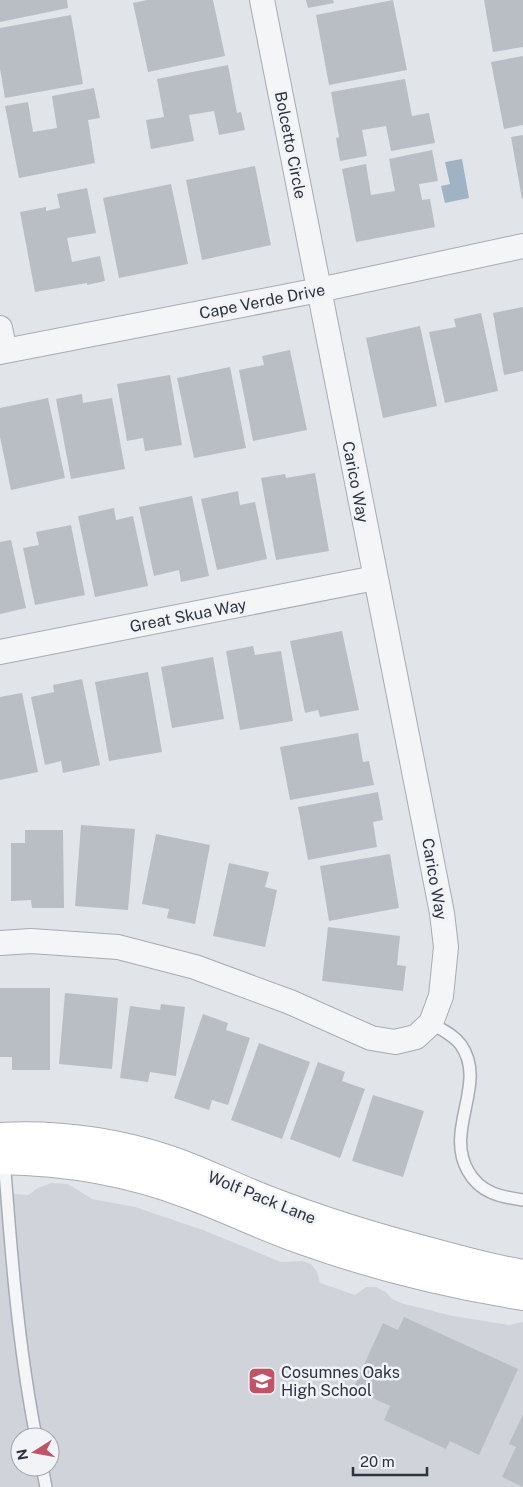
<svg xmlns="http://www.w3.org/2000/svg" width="523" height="1487" font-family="'Public Sans',sans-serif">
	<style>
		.built { fill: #d0d4da; fill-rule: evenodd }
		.water { fill: #a0b3c5 }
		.building { fill: #b9bec5 }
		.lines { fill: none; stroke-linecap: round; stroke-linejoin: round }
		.lane-casing { stroke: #a7abb3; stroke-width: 14 }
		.street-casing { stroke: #a7abb3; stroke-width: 26 }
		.secondary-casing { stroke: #a7abb3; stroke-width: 30 }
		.lane { stroke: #f4f5f7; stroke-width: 11 }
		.street { stroke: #f4f5f7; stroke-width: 24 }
		.secondary { stroke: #fff; stroke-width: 28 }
		.labels { text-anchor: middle; stroke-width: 5; stroke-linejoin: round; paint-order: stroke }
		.street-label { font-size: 16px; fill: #2b333f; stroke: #f1f3f6 }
		.poi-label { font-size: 16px; fill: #2b333f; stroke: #f1f3f6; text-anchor: start }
	</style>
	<rect width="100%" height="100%" fill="#e1e4e9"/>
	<!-- built -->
	<path class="built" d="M52 1183 68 1184 92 1199 135 1207 203 1230 281 1262 302 1261 311 1264 317 1272 320 1283 355 1295 366 1287H376L386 1292 392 1299 401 1303 453 1316 509 1325 523 1322V1487H0V1193L28 1195 38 1188ZM20 1437H50V1467H20Z"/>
	<!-- water -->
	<path class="water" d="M462 159 469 198 445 203 441 186 450 184 445 162Z"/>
	<!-- building -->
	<path class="building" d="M0 0H67L68 8 0 22Z
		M147 0H213L225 56 148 72 133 3Z
		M306 0H333L334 3 308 8Z
		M393 0 407 70 329 85 316 15Z
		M484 0H523V47L493 52Z
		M71 15 83 84 5 98 0 69V28Z
		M523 56V125L504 129 491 62Z
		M228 65 237 113 241 112 245 130 219 135 214 111 189 115 194 141 151 149 146 120 164 117 157 79Z
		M405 79 412 116 429 113 435 143 391 151 386 126 362 130 367 156 340 161 336 138 339 137 331 92Z
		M94 88 100 118 88 120 95 163 19 178 5 106 28 102 33 132 57 128 52 96Z
		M523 135V198L522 199 511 137Z
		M432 150 438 181 419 184 422 200 430 199 435 227 356 242 342 169 366 164 371 195 395 191 389 159Z
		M255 166 271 245 202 260 186 180Z
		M171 184 188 264 119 278 103 198Z
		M87 188 96 233 67 238 72 262 100 256 105 281 87 285V283L35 292 20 212 46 207V211L60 208 57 194Z
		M523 307V371L504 375 493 313Z
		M481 313 498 391 445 403 429 332 456 327 454 319Z
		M420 326 437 406 383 418 366 338Z
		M290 350 307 430 253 441 239 370 264 365 262 356Z
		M230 367 246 448 194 458 177 378Z
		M170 375 182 445 145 451 143 438 127 441 117 384Z
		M82 394 83 403 112 398 125 469 71 479 56 399Z
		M48 398 65 478 11 490 0 437V408Z
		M315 473 329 551 276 560 261 478 285 474 286 478Z
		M238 491 240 505 255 502 267 559 217 570 201 499Z
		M192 496 209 576 181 582 179 570 154 576 139 507Z
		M114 508 116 520 133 516 148 586 95 597 78 516Z
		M71 525 85 595 35 605 23 548 39 545 36 532Z
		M11 540 26 608 0 614V542Z
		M342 631 359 710 320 717 318 710 305 713 290 641Z
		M253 646 255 655 281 651 293 721 240 730 226 651Z
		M213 657 224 719 172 728 161 667Z
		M148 672 162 752 109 761 95 682Z
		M82 679 100 765 63 773 61 761 45 765 31 697 54 692 53 685Z
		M22 693 38 772 0 780V697Z
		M358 733 363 762 369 761 374 785 290 800 280 747Z
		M378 792 383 820 373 822 377 847 308 860 298 807Z
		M81 825 135 829 128 910 75 906Z
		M25 830H63L64 908H32L31 900 11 901V843H25Z
		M156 834 210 845 195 924 167 918 169 909 142 904Z
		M390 854 399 908 329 921 320 866Z
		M229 863 269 872 265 887 277 890 265 947 213 936Z
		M328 927 400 936 397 965 406 966 403 991 322 981Z
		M0 988H50V1070H12V1057H0Z
		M65 993 118 998 112 1069 59 1064Z
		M161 1004 185 1007 176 1076 150 1072 148 1082 120 1078 130 1006 160 1010Z
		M203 1014 228 1023 226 1030 250 1038 228 1105 212 1100 209 1110 174 1098Z
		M259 1043 310 1062 282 1139 231 1120Z
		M318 1062 345 1072 342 1081 365 1089 340 1158 290 1139Z
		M373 1095 424 1111 403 1177 352 1161Z
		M404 1317 518 1369 479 1455 450 1441 446 1449 384 1420 390 1406 353 1389 383 1323 398 1330Z
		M523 1414V1487L502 1477 516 1447 509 1444Z"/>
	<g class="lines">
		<defs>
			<path id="lane" d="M431 1023C442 1030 454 1035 461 1045 488 1084 444 1129 468 1171 480 1193 501 1197 523 1200
				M4 1158C11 1252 18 1345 36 1437
				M42 1467 46 1487"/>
			<path id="street" d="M0 328 5 351
				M0 352 319 290 523 246
				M0 652 375 578
				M0 943 31 941 118 947 195 967 290 1002 371 1038 395 1042 416 1037 431 1023 441 996 446 947 442 913 262 0"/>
			<path id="secondary" d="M0 1137C56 1134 110 1141 164 1158 199 1169 231 1186 265 1199 321 1221 377 1238 435 1253 464 1261 493 1269 523 1274
				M0 1160C65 1161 128 1171 190 1195 228 1209 264 1227 302 1240 374 1266 448 1284 523 1296"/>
		</defs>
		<!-- lane casing -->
		<use href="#lane" class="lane-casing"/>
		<!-- street casing -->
		<use href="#street" class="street-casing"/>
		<!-- secondary casing -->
		<use href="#secondary" class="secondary-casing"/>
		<!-- lane -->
		<use href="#lane" class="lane"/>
		<!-- street -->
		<use href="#street" class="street"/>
		<!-- secondary -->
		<use href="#secondary" class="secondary"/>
	</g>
	<!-- icons -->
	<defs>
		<symbol id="school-square" viewBox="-11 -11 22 22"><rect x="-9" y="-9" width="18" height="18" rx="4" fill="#c25266" stroke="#f1f3f6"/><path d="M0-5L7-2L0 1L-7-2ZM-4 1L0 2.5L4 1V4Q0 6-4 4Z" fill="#fff"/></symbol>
	</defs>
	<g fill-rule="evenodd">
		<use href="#school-square" x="246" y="1365" width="32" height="32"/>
	</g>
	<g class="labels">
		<!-- street labels -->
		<g class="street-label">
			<text transform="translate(291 145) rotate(79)" y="6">Bolcetto Circle</text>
			<text transform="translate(262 301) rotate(-11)" y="6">Cape Verde Drive</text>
			<text transform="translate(356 482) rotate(79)" y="6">Carico Way</text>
			<text transform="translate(188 615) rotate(-11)" y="6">Great Skua Way</text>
			<text transform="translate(435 879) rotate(80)" y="6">Carico Way</text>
			<text transform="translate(262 1197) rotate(22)" y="6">Wolf Pack Lane</text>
		</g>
		<!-- poi labels -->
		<g class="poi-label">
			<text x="281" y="1378">Cosumnes Oaks<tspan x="281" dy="18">High School</tspan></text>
		</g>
	</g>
	<!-- north arrow -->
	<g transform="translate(35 1452) rotate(259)"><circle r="24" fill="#f1f3f6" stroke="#a2a6ad"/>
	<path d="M0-4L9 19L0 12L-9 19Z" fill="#c25266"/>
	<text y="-8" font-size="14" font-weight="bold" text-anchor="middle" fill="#2b333f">N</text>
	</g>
	<!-- scale -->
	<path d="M353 1467v8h74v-8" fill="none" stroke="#2b333f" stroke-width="2.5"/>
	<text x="360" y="1467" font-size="15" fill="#2b333f" stroke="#f1f3f6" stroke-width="4" paint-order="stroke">20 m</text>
</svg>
